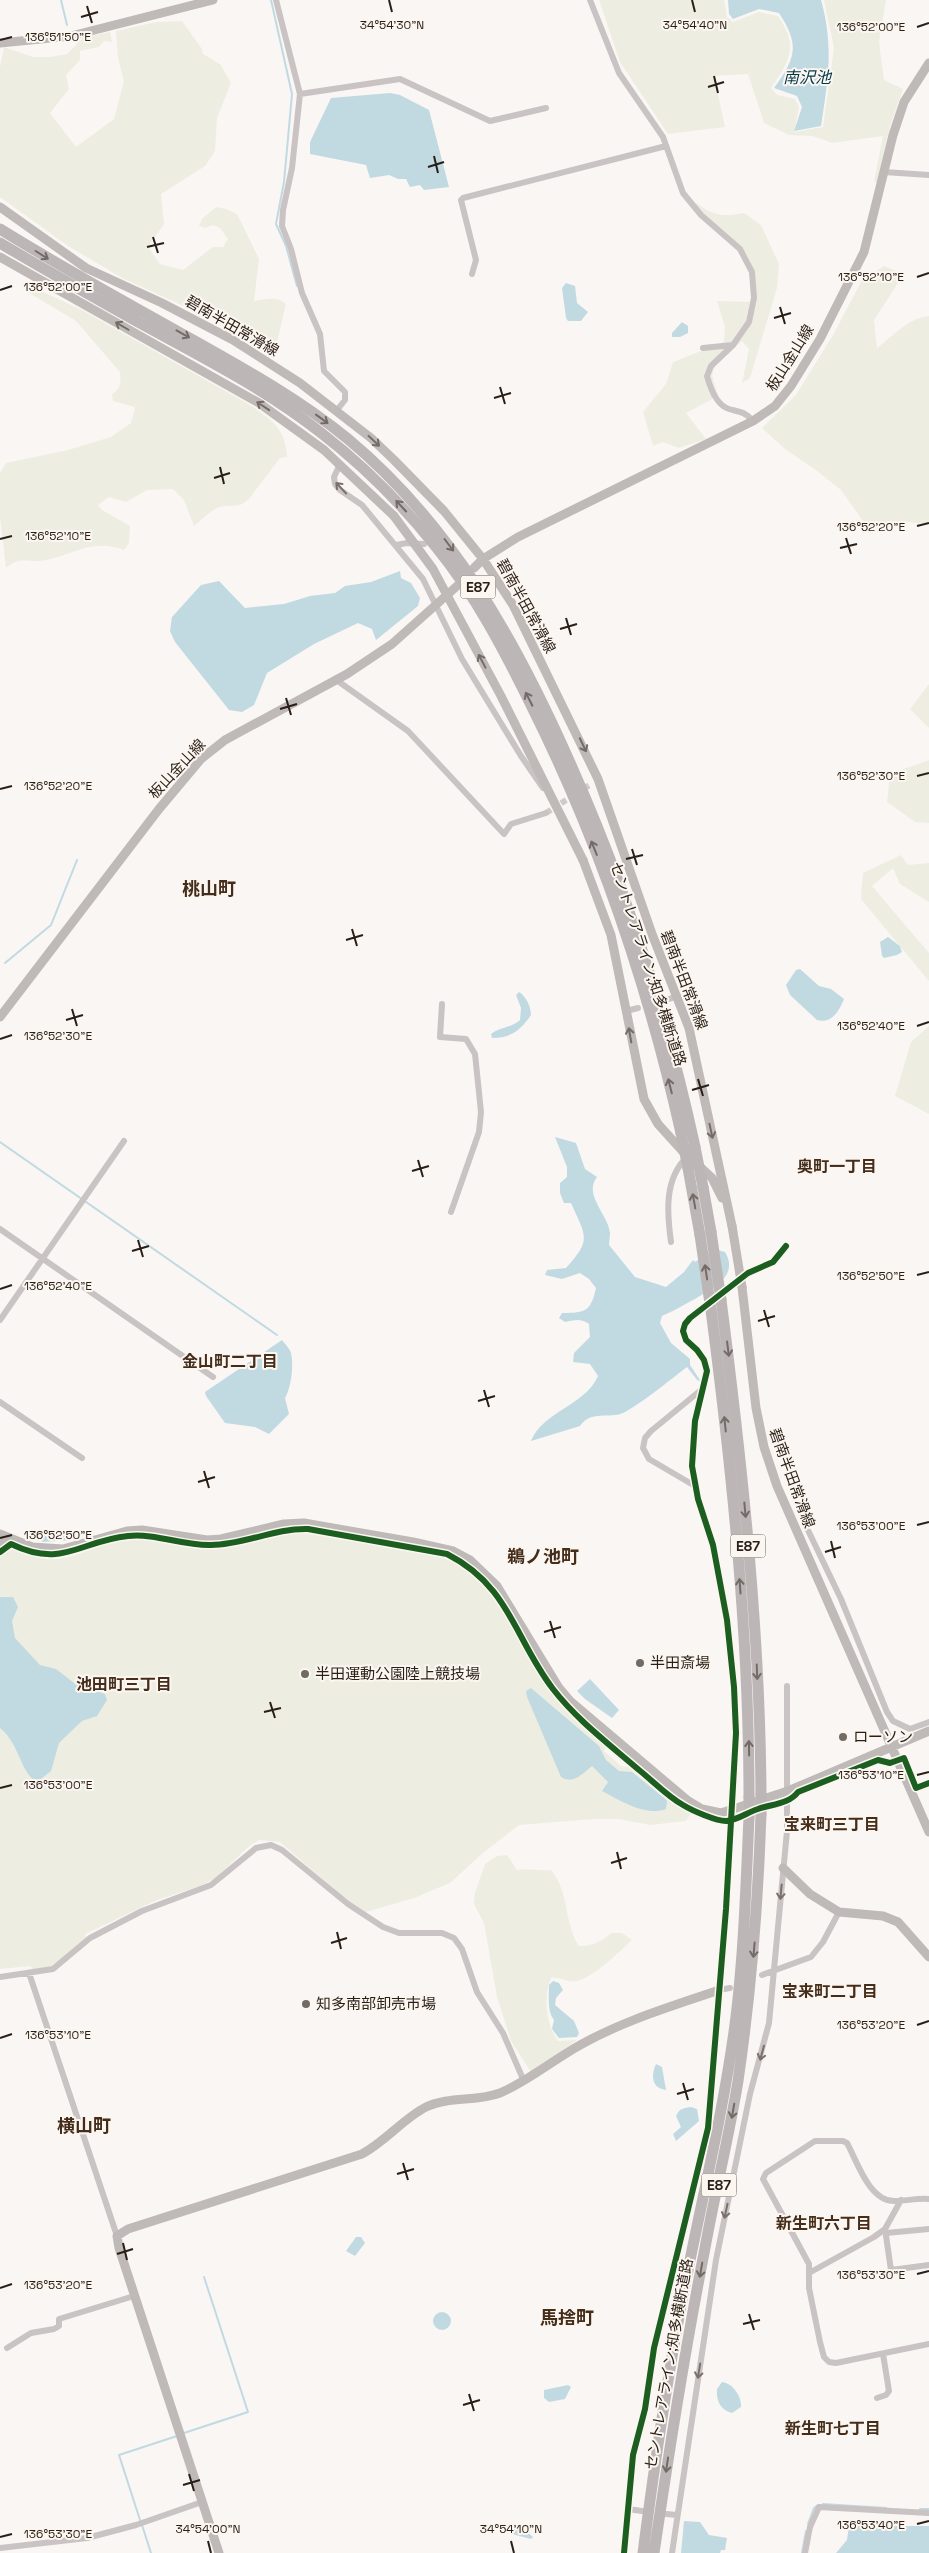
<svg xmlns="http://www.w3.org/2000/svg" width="929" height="2553" font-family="'Space Grotesk','Noto Sans JP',sans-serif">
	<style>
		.green { fill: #edeee1 }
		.water { fill: #c1dae2 }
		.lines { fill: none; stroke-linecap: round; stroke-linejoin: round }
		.stream { stroke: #c1dae2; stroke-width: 2 }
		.street-tunnel { stroke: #d0cbc8; stroke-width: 6; stroke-dasharray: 6 3; stroke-linecap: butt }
		.street { stroke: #c9c3c3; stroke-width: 6 }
		.secondary { stroke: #bfb9b8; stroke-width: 9 }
		.highway { stroke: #bdb6b6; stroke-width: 11 }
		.secondary-bridge { stroke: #bfb9b8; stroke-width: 9 }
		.highway-bridge { stroke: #bdb6b6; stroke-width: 11 }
		.cycleway-casing { stroke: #fcf6f1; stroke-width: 9 }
		.cycleway { stroke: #1b5e20; stroke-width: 6 }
		.oneway { stroke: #746a66 }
		.oneway2 { stroke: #746c67 }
		.oneway3 { stroke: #7a716c }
		.ticks { fill: none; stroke: #2a1f16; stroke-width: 2 }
		.poi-dot { fill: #726a64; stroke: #fcf6f1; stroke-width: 2 }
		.labels { text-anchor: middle; stroke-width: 4; stroke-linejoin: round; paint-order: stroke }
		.shield { fill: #fcf6f1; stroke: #696058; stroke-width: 1 }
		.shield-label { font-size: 14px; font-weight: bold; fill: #2a1f16 }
		.street-label { font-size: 15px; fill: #2a1f16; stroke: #fcf6f1 }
		.poi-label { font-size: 15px; fill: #2a1f16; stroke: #fcf6f1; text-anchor: start }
		.water-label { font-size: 16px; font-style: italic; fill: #003948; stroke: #fcf6f1 }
		.neighbourhood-label { font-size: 16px; font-weight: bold; fill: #452d1b; stroke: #fcf6f1 }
		.quarter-label { font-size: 18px; font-weight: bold; fill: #452d1b; stroke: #fcf6f1 }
		.ticks-label { font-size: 12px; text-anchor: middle; fill: #2a1f16; stroke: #fcf6f1; stroke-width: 4; stroke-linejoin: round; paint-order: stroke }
	</style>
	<rect width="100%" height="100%" fill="#f9f6f4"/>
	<!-- green -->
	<path class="green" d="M599 0H724L727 17 733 22 759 12 778 16C799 46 790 61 771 88L777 95 795 99 799 107 794 132 823 127 834 48 824 0H886L879 42 884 80 903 89 890 126 877 183 874 182 883 136 832 143 813 136 789 135 764 123 748 74 714 76 725 127 668 134 620 62Z
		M182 21 202 49 203 54 220 64 231 83 217 118 215 151 205 166 161 194 164 224 148 247 160 264 183 270 213 247H223L228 239 220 228 213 225 205 228 199 226 202 219 216 207 226 209 237 214 259 259 254 301C265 299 277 296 286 304L277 342 265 350 210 318 122 278 68 246 0 197V67L4 47 33 57H50L67 54 83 38 110 32 112 42 104 41 99 47 80 51V60L66 75 69 89 50 113 76 147 114 119 124 81 118 58 116 31 156 22Z
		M697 203C712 216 725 217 744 213L761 225 779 264 777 288 750 378 742 383 749 349 742 341 715 366 712 375 718 396 686 413 706 439 679 448 663 442 653 446 643 412 666 384 673 362 724 342 725 327 717 301 755 302 752 266 747 255 695 205Z
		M884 266 904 274 874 320 877 348C893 336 908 318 929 316V524L896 521 868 528 841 490 816 470 785 449 762 428 796 395 833 335 862 280Z
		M28 285 82 310 250 405C271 419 286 429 287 457L280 458 248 500C237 508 237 505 225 506 214 506 202 520 194 526L184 500 173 489 147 490 126 502 109 497 98 505 102 510 130 526 129 543 124 550C93 538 75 554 46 560 28 564 21 555 6 568L0 517V473L6 463 68 450 111 437 131 423 135 407 113 401 112 394C121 389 121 382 120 372L76 321 31 294 27 289Z
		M929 684V728L910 709Z
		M929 760V823L915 822 887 802 890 774Z
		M901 855 908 865 929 863V902L900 884 893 868 872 886 929 953V981L861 899 863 873Z
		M929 1026V1114L895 1096 911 1042Z
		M300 1531C346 1537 429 1545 466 1569 500 1590 523 1650 546 1683 563 1708 586 1725 607 1745L604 1751 621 1766 629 1767 691 1813 686 1821 650 1825 619 1819H594L519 1825 483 1853 450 1883 414 1898 366 1912 349 1902 280 1842 259 1840 248 1847 217 1877 200 1886 157 1900 85 1934 87 1939 52 1967 32 1971 31 1966 0 1969V1556L9 1547C23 1549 34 1558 49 1559 74 1561 98 1543 123 1539 150 1534 176 1546 203 1548 236 1550 267 1533 300 1531Z
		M507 1855 517 1870C529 1868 539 1871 551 1870 569 1890 564 1924 579 1946 591 1947 602 1941 611 1933H622L632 1940C619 1952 594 1977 577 1981 567 1983 561 1976 551 1978 543 1996 546 2025 558 2041L577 2040 531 2072 511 2041 497 1997 484 1923 474 1904 475 1893 485 1864 497 1856Z"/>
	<!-- water -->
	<path class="water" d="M728 0H821C834 46 828 81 821 126L794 131 802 107 797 96 774 88C796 58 800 45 779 13L759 9 733 19 729 14Z
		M390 93 400 95 429 110 449 187 424 190 420 185 410 187 406 179H398L389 175 370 178 366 165 310 154V142L331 98Z
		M566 283 575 286 577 303 588 312 581 321H568L566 318 562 288Z
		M682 322 688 326V333L680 337H672V333Z
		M400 571 401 578 411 583 420 598 418 606 376 640 372 629 358 623 314 644 267 673 254 705 242 712 229 710 175 642 170 631 172 617 201 585 219 581 245 608 284 604 310 596 335 593 345 586 371 582Z
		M888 937 900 946 902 952 897 955 884 958 882 956 880 942Z
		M800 969 819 986 831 989 844 999C839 1011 832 1024 817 1020L790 995 786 985 796 970Z
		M519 992C526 996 531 1007 531 1015 521 1030 511 1038 492 1038L491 1034C500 1027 511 1028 520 1020L521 1008 516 995Z
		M555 1137 576 1143 585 1169 597 1177C583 1195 608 1214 610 1233 610 1237 609 1241 609 1245L635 1277 666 1287 684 1272 693 1260 695 1262 714 1249 725 1252C730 1260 731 1269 725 1277 719 1287 674 1311 662 1316L660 1323 671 1343 690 1359V1365L700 1380 698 1381 687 1367C670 1380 641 1404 623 1413 609 1419 591 1410 580 1426L531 1441C543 1411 585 1406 598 1376L590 1364 573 1362 574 1353 590 1337 589 1324C581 1318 574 1320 565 1322L559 1318 562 1313C586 1313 591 1311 596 1288L589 1279 580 1273 562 1279 545 1275 547 1270 566 1268C592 1239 586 1237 571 1203H564L560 1193V1183L567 1177V1167Z
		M282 1340C285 1344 290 1349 291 1353 294 1366 291 1388 285 1398L289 1414 269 1434 255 1427 225 1423 206 1396 205 1392Z
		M44 1531C51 1532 65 1531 70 1533L71 1540 42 1542Z
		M0 1597H13L18 1607 12 1621 15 1638 40 1665 56 1669 82 1689 89 1688 105 1694 107 1700 97 1716 82 1721 59 1743 51 1771 37 1782C20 1773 20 1744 0 1728Z
		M590 1679 619 1710 612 1718 585 1699 577 1691Z
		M531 1688 599 1746 606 1760 619 1771 632 1772 664 1798 667 1801 666 1809C646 1817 619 1800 602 1791L608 1782 592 1766C583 1773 574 1785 561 1777L527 1697 526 1691Z
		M553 1981 559 1983 563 1990 556 1998 555 2005 574 2021 579 2033 577 2037 559 2038 552 2029 554 2020C547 2012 549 1996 549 1985Z
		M656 2064 662 2067 666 2090C651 2088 651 2075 656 2064Z
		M691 2107 697 2109 699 2121 676 2141 673 2134 681 2127 676 2116C679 2109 683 2108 691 2107Z
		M356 2237H361L365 2243 355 2256 346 2251Z
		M433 2321a9 9 0 1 1 18 0a9 9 0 1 1-18 0Z
		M722 2382C733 2383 742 2397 741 2407L732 2413C720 2410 716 2400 717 2389Z
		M568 2385 571 2387 565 2399 549 2402 544 2398V2390Z
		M684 2521 700 2522 709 2535 727 2538 725 2550H721L720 2553H681Z
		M495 2524 520 2526 533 2537 531 2539 500 2531 491 2525Z
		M849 2526H929V2553H836L847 2540Z"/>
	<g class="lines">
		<!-- stream -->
		<path class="stream" d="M61 0 67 25
			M271 0 292 94 284 182 276 224 286 246 297 286
			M5 963 51 925 77 860
			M0 1142 277 1335
			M184 2433 248 2412 204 2277
			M823 2504 886 2508
			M920 2509H929
			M140 2520 119 2455 177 2436
			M808 2524 814 2508 818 2505
			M142 2525 151 2553
			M802 2553 806 2531"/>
		<!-- street-tunnel -->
		<path class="street-tunnel" d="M546 813 591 784"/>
		<!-- street -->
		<path class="street" d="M276 0 300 94 292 168 283 210 282 226 291 249 302 293 320 334 324 371 345 392V400L337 410
			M590 0 619 73 663 137 683 193 701 215 740 249 752 272 754 298 749 322 733 345 711 366 707 376C710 387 716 405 729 409 739 412 746 412 753 421
			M300 94 400 79 490 121 546 108
			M884 172 929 175
			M472 274 476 260 461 200 463 198 666 146
			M703 348 733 345
			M340 464 334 477 335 484 340 490 362 505 423 579 462 659 521 756 543 788
			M396 545 407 543 424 544
			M335 679 408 731 504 834 511 824 546 813
			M669 999 678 996
			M442 1004 440 1037 466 1039 475 1054 481 1112 479 1132 451 1212
			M626 1011 638 1008
			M0 1229 213 1377
			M671 1242C667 1213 664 1179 687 1157
			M719 1295 748 1273 773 1262 786 1246
			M0 1320 124 1141
			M0 1402 82 1458
			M695 1486 649 1459 643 1448 645 1438 651 1431 701 1390
			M806 1526 841 1599 887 1712 893 1721 910 1729 929 1722
			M29 1973 117 2236
			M762 1975 811 1957 823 1942 839 1912
			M0 1977 53 1969 90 1938 142 1911 211 1885 256 1848 271 1845 282 1850 348 1904 383 1927 399 1933H442L454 1938 462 1949 477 1992 503 2033 523 2079
			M719 1990 730 1988
			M929 2199C917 2198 906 2201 894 2201 869 2201 857 2161 847 2143L843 2141H815L766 2173 763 2179 809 2264V2288L820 2342 824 2357 829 2362 836 2363 929 2344
			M901 2200 885 2229 891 2270 929 2265
			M886 2233 929 2229
			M809 2273 874 2237 885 2229
			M7 2348 31 2333 54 2329 59 2326V2319L134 2296
			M877 2398 886 2395 889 2391 883 2354
			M628 2509 642 2511
			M666 2514 677 2515
			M0 2548 87 2538 136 2525 202 2502
			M624 2553 633 2455 645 2409 654 2348 708 2128 726 1909 736 1733 734 1687 727 1620 713 1545 698 1499 692 1466 695 1421 707 1371 704 1360 697 1350 686 1340 683 1331 685 1324 690 1318 711 1302
			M672 2553 716 2260 750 2094 769 2023 787 1831V1686
			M805 2553 810 2527 819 2507 929 2513"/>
		<!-- secondary -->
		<path class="secondary" d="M0 43 71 36 213 0
			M0 207 86 268 162 303 233 340 300 383 371 438 394 460 444 511 483 559 513 605 598 779 652 934 689 1028 732 1226
			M0 257 259 403 324 450 394 516
			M474 568 483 559 518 537 753 421 775 406 791 386 820 339 864 252 893 135 904 102 929 63
			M583 860 611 935 644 1099 658 1124 686 1155
			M0 1017 159 809 201 759 225 740 347 674 392 644 457 586
			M696 1163 712 1178 722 1198
			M742 1287 756 1408 764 1447 777 1486 929 1832
			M0 1534 32 1547 63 1549 127 1531 142 1530 207 1540 221 1539 284 1524 304 1523 413 1542 453 1551 470 1560 497 1586 559 1688 570 1701 687 1800 702 1809 721 1813 788 1791 929 1731
			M0 1545 6 1537
			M783 1868 810 1894 839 1912 883 1916 898 1922 929 1957
			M219 2553 119 2248 117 2236 128 2229 362 2154C386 2141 404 2118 426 2107 449 2096 477 2102 500 2093 529 2081 554 2059 582 2044 625 2020 673 2006 719 1990"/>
		<!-- highway -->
		<path class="highway" d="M0 229C55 263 112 295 168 326 230 361 293 394 348 439 450 524 514 637 567 756 624 882 666 1013 695 1147
			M0 243C45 270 92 296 138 322 200 356 264 388 320 432 364 466 403 505 437 548 476 596 504 650 531 705 599 841 648 986 681 1133
			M688 1168 700 1235
			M703 1187 711 1232
			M721 1300C742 1464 760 1629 761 1794
			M711 1310C732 1472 749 1634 749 1797
			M643 2553C654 2467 667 2381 683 2295 701 2202 724 2111 736 2017 744 1950 746 1884 749 1817
			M654 2553C669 2451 685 2349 705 2248 715 2192 729 2137 738 2081 751 1992 758 1904 761 1814"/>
		<!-- secondary-bridge -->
		<path class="secondary-bridge" d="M394 516 433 569 501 696 583 860
			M732 1226 742 1287"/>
		<!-- highway-bridge -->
		<path class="highway-bridge" d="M681 1133 688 1168
			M695 1147 703 1187
			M711 1232 721 1300
			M700 1235 711 1310
			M761 1794V1814
			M749 1817V1797"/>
		<defs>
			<path id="cycleway" d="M0 1552 11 1544C63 1569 79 1541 128 1536 156 1533 183 1546 211 1545 244 1545 274 1528 308 1529L447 1554C510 1586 514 1638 553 1689 577 1720 609 1744 639 1770 653 1781 667 1796 683 1805 693 1811 716 1821 726 1821 736 1821 748 1812 758 1809 772 1804 789 1804 798 1792L878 1760 890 1763 904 1758 916 1788 929 1783
				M624 2553 633 2455 645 2409 654 2348 708 2128 726 1909 736 1733 734 1687 727 1620 713 1545 698 1499 692 1466 695 1421 707 1371 704 1360 697 1350 686 1340 683 1331 685 1324 690 1318 748 1273 773 1262 786 1246"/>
		</defs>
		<!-- cycleway casing -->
		<use href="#cycleway" class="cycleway-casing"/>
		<!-- cycleway -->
		<use href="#cycleway" class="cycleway"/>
	</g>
	<!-- one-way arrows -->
	<defs><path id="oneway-shaft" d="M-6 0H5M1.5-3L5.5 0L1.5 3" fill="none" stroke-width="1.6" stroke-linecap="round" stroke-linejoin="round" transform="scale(1.25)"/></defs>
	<g class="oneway">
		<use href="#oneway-shaft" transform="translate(42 255) rotate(32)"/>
		<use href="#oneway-shaft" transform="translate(183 334) rotate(29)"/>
		<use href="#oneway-shaft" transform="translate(322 419) rotate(36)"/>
		<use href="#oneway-shaft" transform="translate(401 506) rotate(-133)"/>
		<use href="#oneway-shaft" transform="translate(449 545) rotate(53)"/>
		<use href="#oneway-shaft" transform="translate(529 699) rotate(-117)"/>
		<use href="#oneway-shaft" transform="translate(594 848) rotate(-112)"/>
		<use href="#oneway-shaft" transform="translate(670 1086) rotate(-104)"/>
		<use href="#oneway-shaft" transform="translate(694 1201) rotate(-100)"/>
		<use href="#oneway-shaft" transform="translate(706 1272) rotate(-99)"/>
		<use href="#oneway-shaft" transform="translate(728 1349) rotate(83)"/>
		<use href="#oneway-shaft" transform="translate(725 1424) rotate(-96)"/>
		<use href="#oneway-shaft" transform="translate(745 1510) rotate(85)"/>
		<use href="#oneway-shaft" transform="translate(740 1586) rotate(-94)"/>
		<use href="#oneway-shaft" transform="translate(757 1672) rotate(88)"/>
		<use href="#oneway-shaft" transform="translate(749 1748) rotate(-91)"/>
		<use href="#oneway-shaft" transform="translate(754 1950) rotate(95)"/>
		<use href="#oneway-shaft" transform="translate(733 2111) rotate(100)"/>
		<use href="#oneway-shaft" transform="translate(701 2270) rotate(100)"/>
		<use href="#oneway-shaft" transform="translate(667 2465) rotate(98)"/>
	</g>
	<g class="oneway2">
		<use href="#oneway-shaft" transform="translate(122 326) rotate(-150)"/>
		<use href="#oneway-shaft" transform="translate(263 406) rotate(-146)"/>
		<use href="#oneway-shaft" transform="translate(374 441) rotate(43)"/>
		<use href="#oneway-shaft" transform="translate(482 661) rotate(-118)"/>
		<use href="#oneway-shaft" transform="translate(583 745) rotate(65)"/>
		<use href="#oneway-shaft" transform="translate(630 1035) rotate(-100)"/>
		<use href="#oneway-shaft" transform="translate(711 1131) rotate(78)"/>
	</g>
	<g class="oneway3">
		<use href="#oneway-shaft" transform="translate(341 488) rotate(-133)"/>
		<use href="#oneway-shaft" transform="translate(781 1892) rotate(95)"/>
		<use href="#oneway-shaft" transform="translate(762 2053) rotate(105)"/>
		<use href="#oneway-shaft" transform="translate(726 2211) rotate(102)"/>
		<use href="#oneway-shaft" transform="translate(699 2371) rotate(99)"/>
	</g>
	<!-- ticks -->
	<path class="ticks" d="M389 0 392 12M692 0 695 12M87 6 92 23M81 17 98 12M917 27 929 23M0 40 12 37M714 76 718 93M708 87 724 82M434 156 438 173M428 167 444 162M153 237 158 253M147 247 164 243M917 277 929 273M0 290 12 286M780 307 785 324M774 318 791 313M500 387 505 404M494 398 511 393M220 467 224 484M214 478 230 473M917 526 929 523M846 538 851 554M0 539 12 536M840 548 857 544M566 618 571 635M560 629 577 624M286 698 291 715M280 709 297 704M917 776 929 773M0 789 12 786M632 849 637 865M626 859 643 855M352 929 357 946M346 940 363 935M72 1009 77 1026M66 1020 83 1015M917 1026 929 1022M0 1039 12 1035M698 1079 703 1096M692 1090 709 1085M418 1160 423 1177M412 1171 429 1166M138 1240 143 1257M132 1251 149 1246M917 1275 929 1272M0 1289 12 1285M764 1310 769 1327M758 1321 775 1316M484 1390 489 1407M478 1401 495 1396M204 1471 209 1488M198 1482 215 1477M917 1525 929 1522M0 1538 12 1535M831 1541 835 1558M825 1552 841 1547M550 1621 555 1638M544 1632 561 1627M270 1702 275 1718M264 1712 281 1708M917 1775 929 1772M0 1788 12 1785M617 1852 621 1869M611 1863 627 1858M337 1932 341 1949M331 1943 347 1938M917 2025 929 2021M0 2038 12 2034M683 2083 688 2100M677 2094 694 2089M403 2163 408 2180M397 2174 414 2169M123 2243 127 2260M117 2254 133 2249M917 2274 929 2271M0 2288 12 2284M749 2314 754 2330M743 2324 760 2320M469 2394 474 2411M463 2405 480 2400M189 2474 194 2491M183 2485 200 2480M917 2524 929 2521M0 2537 12 2534M208 2541 211 2553M511 2541 514 2553"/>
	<!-- markers -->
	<g class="poi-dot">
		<circle cx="640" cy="1663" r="5"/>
		<circle cx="305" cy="1674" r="5"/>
		<circle cx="843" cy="1737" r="5"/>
		<circle cx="306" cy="2004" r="5"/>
	</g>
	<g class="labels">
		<!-- shield labels -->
		<g class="shield">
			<rect x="460.5" y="575.5" width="35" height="23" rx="4"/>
			<rect x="730.5" y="1534.5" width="35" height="23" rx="4"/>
			<rect x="701.5" y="2173.5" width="35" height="23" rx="4"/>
		</g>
		<g class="shield-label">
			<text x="478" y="592">E87</text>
			<text x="748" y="1551">E87</text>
			<text x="719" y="2190">E87</text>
		</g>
		<!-- street labels -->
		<g class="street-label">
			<text transform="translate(232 326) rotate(30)" y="5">碧南半田常滑線</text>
			<text transform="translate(790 358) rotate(-58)" y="5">板山金山線</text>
			<text transform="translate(526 606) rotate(61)" y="5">碧南半田常滑線</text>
			<text transform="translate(177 769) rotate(-47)" y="5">板山金山線</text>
			<text transform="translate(648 964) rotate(72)" y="5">セントレアライン;知多横断道路</text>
			<text transform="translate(684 980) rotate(69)" y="5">碧南半田常滑線</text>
			<text transform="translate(792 1478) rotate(70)" y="5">碧南半田常滑線</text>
			<text transform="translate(669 2364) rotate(-80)" y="5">セントレアライン;知多横断道路</text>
		</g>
		<!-- poi labels -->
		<g class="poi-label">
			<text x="650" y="1668">半田斎場</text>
			<text x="315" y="1679">半田運動公園陸上競技場</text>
			<text x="853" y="1742">ローソン</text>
			<text x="316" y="2009">知多南部卸売市場</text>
		</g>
		<!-- water labels -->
		<g class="water-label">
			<text x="807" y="83">南沢池</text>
		</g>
		<!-- neighbourhood labels -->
		<g class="neighbourhood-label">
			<text x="837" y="1172">奥町一丁目</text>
			<text x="230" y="1367">金山町二丁目</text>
			<text x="124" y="1690">池田町三丁目</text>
			<text x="832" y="1830">宝来町三丁目</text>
			<text x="830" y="1997">宝来町二丁目</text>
			<text x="824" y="2229">新生町六丁目</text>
			<text x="833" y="2434">新生町七丁目</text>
		</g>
		<!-- quarter labels -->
		<g class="quarter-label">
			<text x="209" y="895">桃山町</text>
			<text x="543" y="1563">鵜ノ池町</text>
			<text x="84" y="2132">横山町</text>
			<text x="567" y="2324">馬捨町</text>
		</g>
	</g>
	<g class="ticks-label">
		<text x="392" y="29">34°54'30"N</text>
		<text x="695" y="29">34°54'40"N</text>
		<text x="871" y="31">136°52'00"E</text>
		<text x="58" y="41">136°51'50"E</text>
		<text x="871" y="281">136°52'10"E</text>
		<text x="58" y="291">136°52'00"E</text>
		<text x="871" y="531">136°52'20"E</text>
		<text x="58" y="540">136°52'10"E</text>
		<text x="871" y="780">136°52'30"E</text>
		<text x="58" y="790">136°52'20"E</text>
		<text x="871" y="1030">136°52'40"E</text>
		<text x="58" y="1040">136°52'30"E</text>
		<text x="871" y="1280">136°52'50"E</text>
		<text x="58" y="1290">136°52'40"E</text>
		<text x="871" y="1530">136°53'00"E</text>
		<text x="58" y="1539">136°52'50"E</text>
		<text x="871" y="1779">136°53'10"E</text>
		<text x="58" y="1789">136°53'00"E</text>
		<text x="871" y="2029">136°53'20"E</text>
		<text x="58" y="2039">136°53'10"E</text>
		<text x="871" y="2279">136°53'30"E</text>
		<text x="58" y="2289">136°53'20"E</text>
		<text x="871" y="2529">136°53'40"E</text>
		<text x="208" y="2533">34°54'00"N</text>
		<text x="511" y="2533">34°54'10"N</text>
		<text x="58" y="2538">136°53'30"E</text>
	</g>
</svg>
